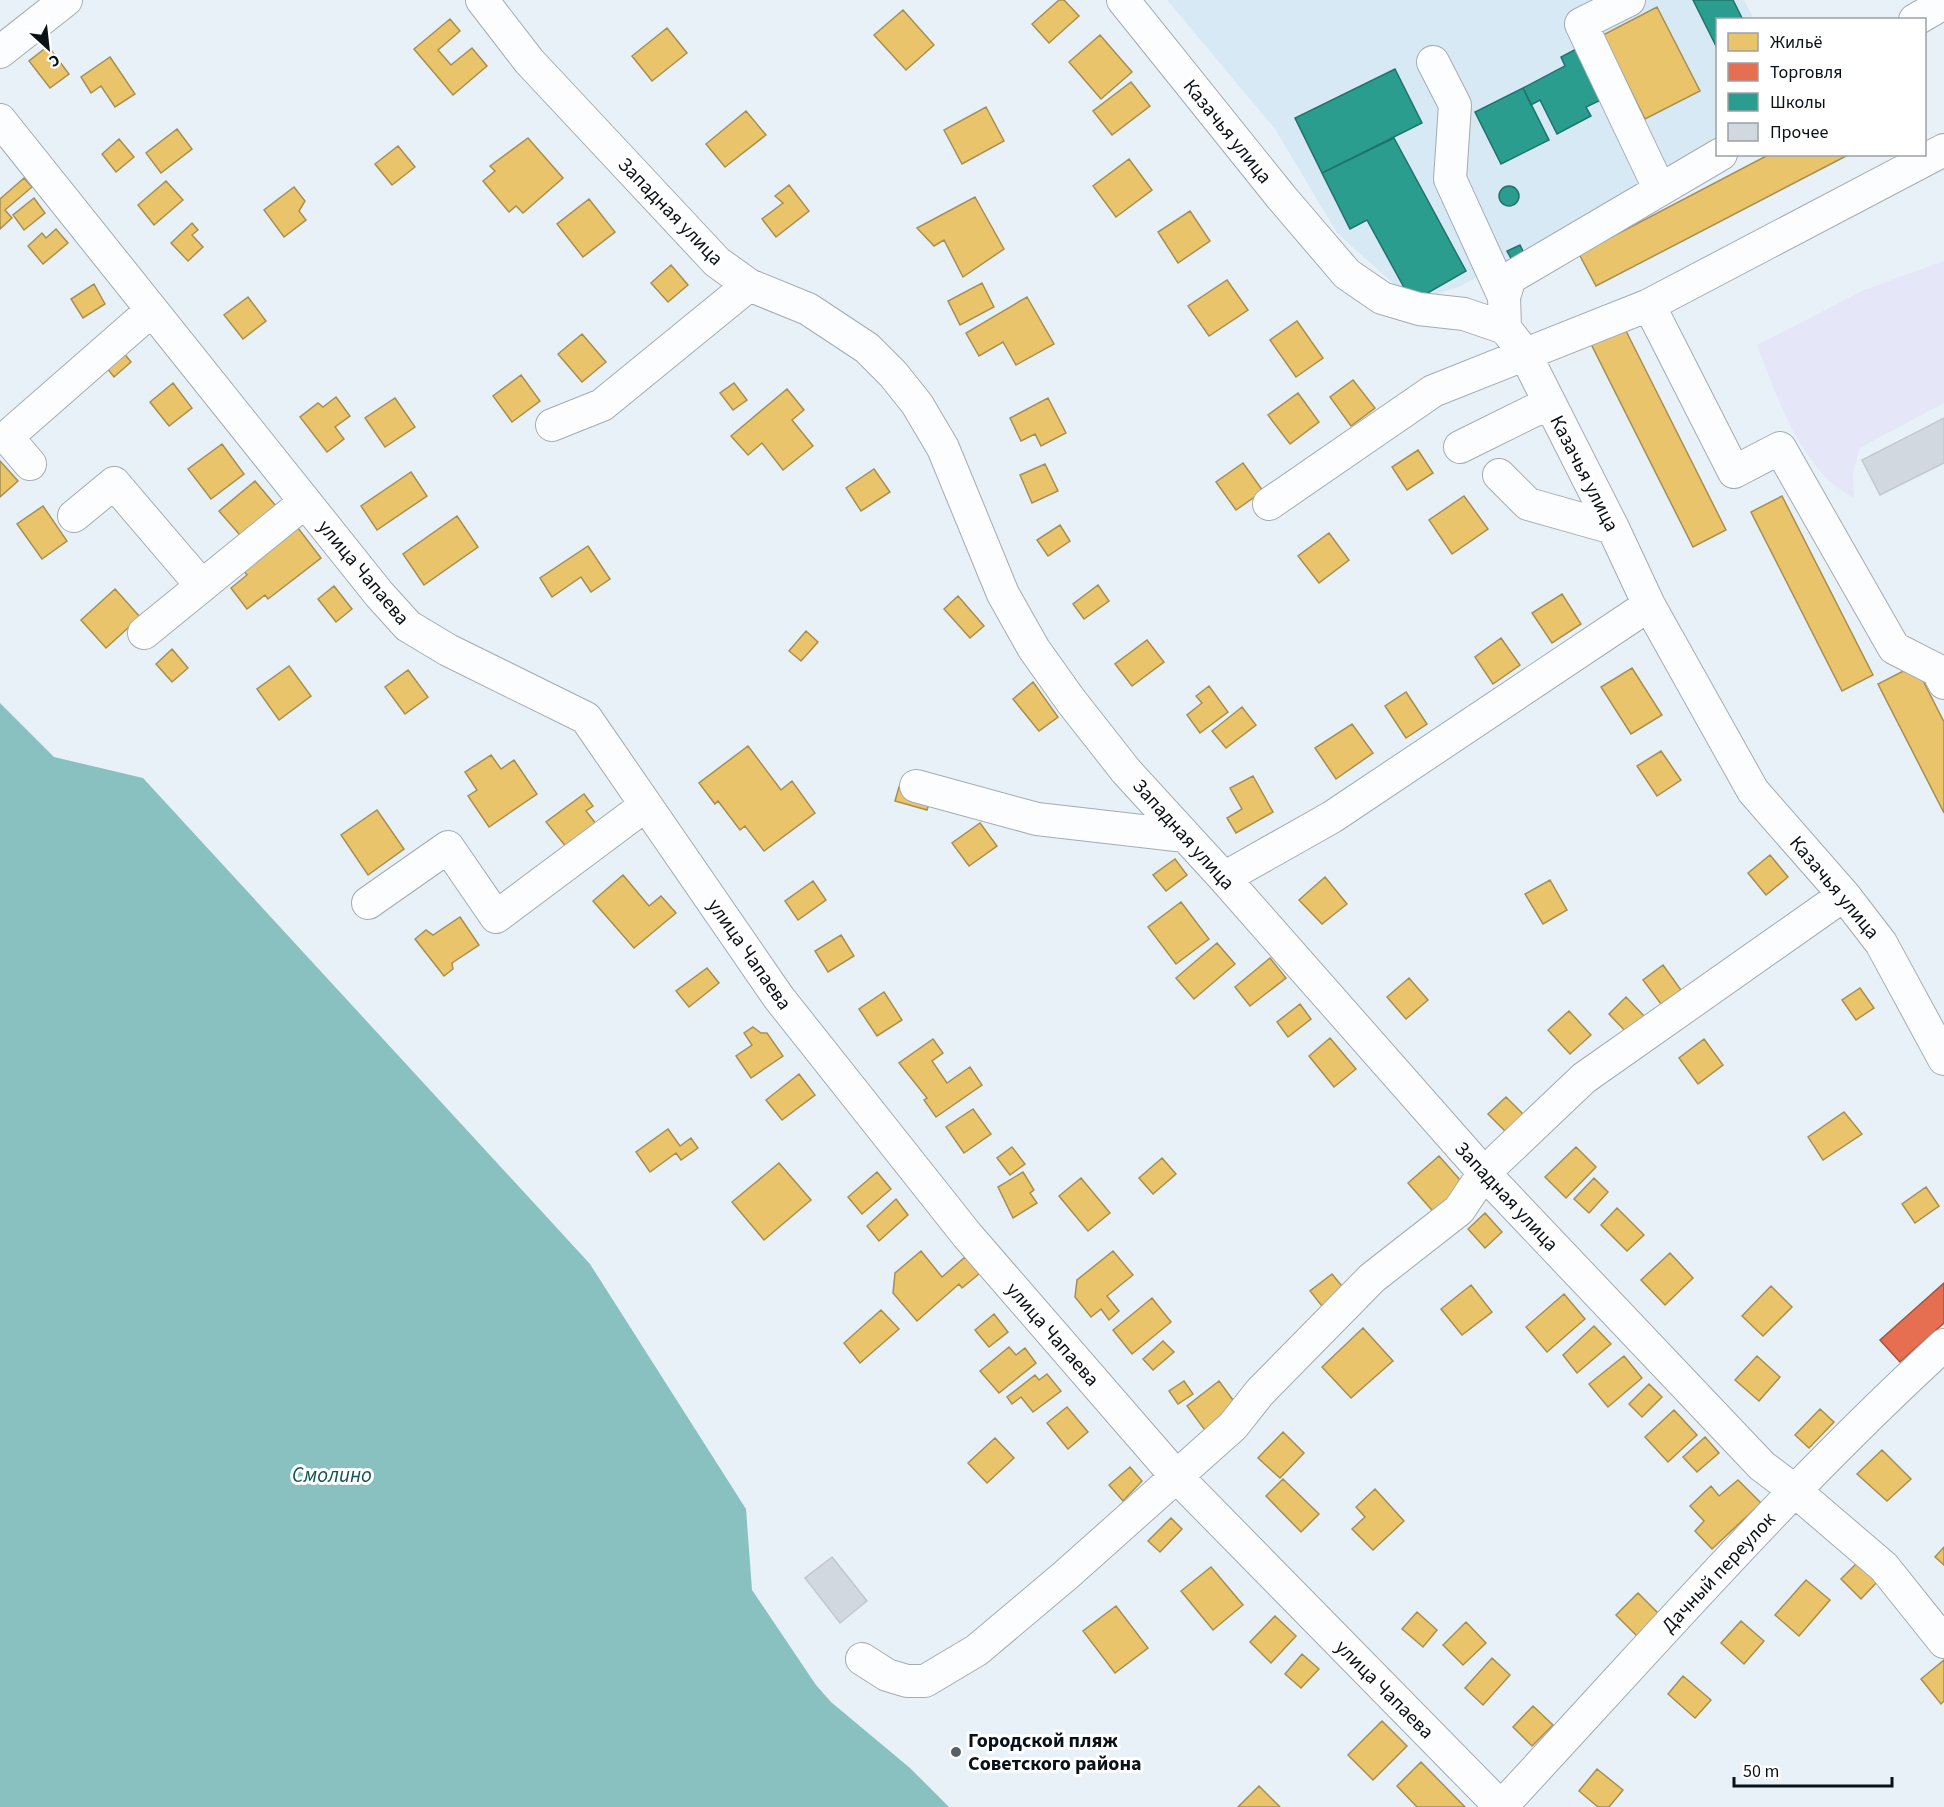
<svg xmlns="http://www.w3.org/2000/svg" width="1944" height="1807" font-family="'Source Sans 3',sans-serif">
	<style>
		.built { fill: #d8e9f6 }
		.green { fill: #e6e6f9 }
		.water { fill: #89c1c1 }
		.homes { fill: #e9c46a; stroke: #a68f51; stroke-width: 1.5 }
		.shops { fill: #e76f51; stroke: #a45340; stroke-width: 1.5 }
		.schools { fill: #2a9d8f; stroke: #20736b; stroke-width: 1.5 }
		.building { fill: #d2d8e0; stroke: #c2c8cf; stroke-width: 1.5 }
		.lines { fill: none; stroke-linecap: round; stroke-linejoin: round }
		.minor-casing { stroke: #a4abb2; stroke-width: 34 }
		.minor { stroke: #fcfdfe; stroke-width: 32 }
		.poi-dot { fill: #576066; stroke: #fff; stroke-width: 2 }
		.labels { text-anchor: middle; stroke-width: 6; stroke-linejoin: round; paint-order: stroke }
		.street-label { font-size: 20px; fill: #091218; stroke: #fff }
		.poi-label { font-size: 20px; font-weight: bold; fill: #091218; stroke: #fff; text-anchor: start }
		.water-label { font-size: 21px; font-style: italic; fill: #125553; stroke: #fff }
	</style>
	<rect width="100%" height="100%" fill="#e9f1f8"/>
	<!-- built -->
	<path class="built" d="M1167 0H1744L1754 19 1718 20 1717 143 1459 287 1413 301 1337 233 1275 129Z"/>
	<!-- green -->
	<path class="green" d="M1944 261V403L1860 448 1853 473 1854 498C1801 472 1777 396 1757 345L1864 290Z"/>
	<!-- water -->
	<path class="water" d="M0 703 54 757 143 778 590 1264 746 1509 752 1590 816 1685 831 1702 910 1768 949 1807H0Z"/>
	<!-- homes -->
	<path class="homes" d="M1059 0H1064L1079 16 1049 43 1032 24Z
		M1657 7 1700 91 1645 119 1603 35Z
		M903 10 934 45 906 70 874 35Z
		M450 19 460 31 438 50 451 65 472 48 487 66 453 95 414 49Z
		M667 28 687 53 652 81 632 56Z
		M1100 35 1132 72 1101 99 1069 62Z
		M48 46 69 74 50 88 29 61Z
		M110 57 135 94 115 107 101 86 91 93 81 77Z
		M1131 82 1150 106 1112 135 1093 111Z
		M986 107 1004 141 962 164 944 130Z
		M746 111 766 135 725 167 706 144Z
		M177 129 192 149 161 173 146 153Z
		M528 138 563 178 523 213 516 206 509 212 483 181 495 171 490 166Z
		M119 139 134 157 116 172 102 154Z
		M398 146 415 167 392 185 375 164Z
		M1770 154H1850L1596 286 1579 254Z
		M1129 159 1152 190 1116 217 1093 186Z
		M24 178 32 187 5 210 12 218 0 229V199Z
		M166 181 183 200 154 225 138 205Z
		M789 185 809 211 776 237 762 219 783 203 775 196Z
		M294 187 305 201 299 211 306 220 284 237 264 210Z
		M975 197 1004 249 963 277 944 240 934 246 917 228Z
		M34 198 45 213 24 230 13 215Z
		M589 199 615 232 583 257 557 224Z
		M1190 211 1210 241 1178 263 1158 232Z
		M192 223 198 230 192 235 203 247 188 261 171 243Z
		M56 229 68 243 43 264 28 246 42 233 46 238Z
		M671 265 688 285 668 302 651 283Z
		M1227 280 1248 310 1209 336 1188 306Z
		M982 283 994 307 960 325 948 301Z
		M94 284 105 304 83 318 71 299Z
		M248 297 266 321 243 339 224 315Z
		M1027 297 1054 344 1016 365 1003 342 979 356 966 333Z
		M1297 321 1323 358 1296 377 1270 340Z
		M1621 321 1726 530 1693 547 1588 338Z
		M582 334 606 362 582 382 558 354Z
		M119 347 131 362 114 377 102 362Z
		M521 375 540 401 512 422 493 396Z
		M1353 380 1375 408 1351 426 1330 397Z
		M173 383 192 408 169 426 150 402Z
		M734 383 747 400 733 410 720 393Z
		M787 389 804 410 792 420 813 446 783 470 762 443 748 455 731 436Z
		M1298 393 1319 422 1290 444 1268 415Z
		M336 397 350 416 335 427 344 439 327 452 300 417 318 403 323 407Z
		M395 398 415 427 385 447 365 418Z
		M1048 398 1066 433 1041 446 1035 434 1021 441 1010 418Z
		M222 444 244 474 211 499 188 469Z
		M1418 450 1433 473 1407 490 1392 467Z
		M0 461 18 481 0 497Z
		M1243 463 1263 491 1236 510 1216 482Z
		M1045 464 1058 491 1032 503 1020 475Z
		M874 469 890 492 861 511 846 488Z
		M411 472 427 496 377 530 361 506Z
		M255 481 281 512 246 542 219 511Z
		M1464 496 1488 529 1452 554 1429 520Z
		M1782 496 1873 675 1842 691 1751 512Z
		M43 506 67 541 42 559 17 524Z
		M457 516 478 547 424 585 403 554Z
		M1060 525 1070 541 1048 556 1037 540Z
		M298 528 321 558 268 599 265 595 247 609 231 588 247 575 243 570Z
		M1329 533 1349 560 1319 583 1298 556Z
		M588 546 610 579 591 592 581 577 552 597 540 578Z
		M1098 585 1109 601 1084 619 1073 604Z
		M334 586 352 609 336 622 318 599Z
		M115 589 140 617 106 648 81 620Z
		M1562 594 1581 624 1552 643 1532 613Z
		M958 596 984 626 970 638 944 609Z
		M806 631 818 642 801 661 789 651Z
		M1501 638 1520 665 1493 684 1475 657Z
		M1147 640 1164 662 1132 686 1115 664Z
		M172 649 188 668 172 682 156 664Z
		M1915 665 1944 722V813L1878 684Z
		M289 666 311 696 279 720 257 689Z
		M1632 668 1662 715 1631 734 1601 687Z
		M408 670 428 697 405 714 385 687Z
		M1033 682 1058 717 1039 731 1013 699Z
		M1209 686 1228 712 1200 733 1187 715 1202 703 1196 696Z
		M1406 692 1427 724 1406 738 1385 706Z
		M1242 707 1256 725 1226 748 1212 731Z
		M1352 724 1373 753 1336 779 1315 748Z
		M748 746 781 790 792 781 815 813 764 851 745 826 740 830 718 801 715 804 699 783Z
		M1661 751 1681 780 1657 796 1637 766Z
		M491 755 501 769 514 760 537 794 489 827 468 796 477 790 465 772Z
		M1253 776 1273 812 1236 833 1227 818 1242 809 1230 788Z
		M899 787 931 797 927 810 895 801Z
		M584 794 593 806 586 811 600 829 571 853 546 822Z
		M377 810 404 849 368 875 341 835Z
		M980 823 997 846 969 866 952 843Z
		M1770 855 1788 877 1766 895 1748 873Z
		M1175 859 1187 875 1166 891 1153 875Z
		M623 875 649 906 661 896 676 913 634 948 593 901Z
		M1325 877 1347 904 1322 924 1299 900Z
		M1550 880 1567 910 1543 924 1525 894Z
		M813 881 826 900 798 920 785 901Z
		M1181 902 1209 939 1176 964 1148 927Z
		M460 917 479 945 452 963 453 969 444 976 415 939 426 930 433 935Z
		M841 935 854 956 828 972 815 951Z
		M1217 943 1235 964 1194 999 1176 978Z
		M1270 958 1286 978 1250 1006 1235 987Z
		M1663 965 1681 990 1661 1004 1643 980Z
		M707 968 719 983 689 1007 676 991Z
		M1409 978 1428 1000 1406 1019 1387 997Z
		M1860 988 1874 1008 1856 1020 1842 1000Z
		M884 992 902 1020 877 1036 859 1009Z
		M1626 997 1645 1017 1628 1034 1609 1014Z
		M1300 1004 1311 1019 1288 1037 1277 1022Z
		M1569 1011 1591 1035 1570 1054 1548 1030Z
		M753 1027 761 1033H767L783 1056 751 1078 736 1056 752 1045 744 1033Z
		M1330 1038 1356 1069 1334 1087 1309 1056Z
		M933 1039 943 1053 932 1061 947 1083 970 1067 982 1085 936 1117 924 1100 927 1098 899 1063Z
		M1704 1039 1723 1065 1698 1084 1679 1058Z
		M799 1074 815 1095 782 1120 766 1100Z
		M1506 1097 1528 1119 1510 1136 1488 1114Z
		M973 1109 991 1134 964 1153 946 1127Z
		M1844 1112 1862 1134 1823 1160 1808 1137Z
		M668 1129 680 1146 691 1138 698 1148 681 1160 676 1153 650 1172 636 1152Z
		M1012 1147 1025 1164 1010 1175 997 1158Z
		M1576 1147 1596 1167 1566 1198 1545 1177Z
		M1439 1156 1469 1190 1438 1217 1408 1183Z
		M1162 1158 1176 1174 1153 1194 1139 1178Z
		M779 1163 811 1200 764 1240 732 1202Z
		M877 1172 891 1189 862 1214 848 1197Z
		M1023 1172 1034 1190 1030 1193 1037 1203 1013 1218 998 1187Z
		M1081 1178 1110 1213 1088 1231 1059 1196Z
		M1594 1178 1608 1192 1589 1213 1574 1199Z
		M1926 1187 1939 1206 1915 1223 1902 1204Z
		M896 1199 908 1215 879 1241 867 1226Z
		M1617 1208 1644 1235 1627 1251 1601 1225Z
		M1485 1213 1502 1232 1485 1248 1468 1229Z
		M921 1251 942 1277 965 1257 979 1274 962 1288 959 1284 917 1321 893 1293 895 1273Z
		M1113 1251 1133 1275 1107 1296 1119 1311 1109 1320 1101 1309 1091 1317 1075 1297 1077 1280Z
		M1670 1253 1693 1278 1665 1305 1641 1280Z
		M1332 1274 1355 1302 1333 1320 1310 1291Z
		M1471 1285 1492 1312 1462 1335 1441 1309Z
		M1771 1286 1792 1307 1763 1336 1742 1316Z
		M1564 1294 1585 1319 1547 1352 1526 1327Z
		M1152 1298 1171 1322 1132 1354 1113 1330Z
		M881 1310 899 1329 860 1363 844 1343Z
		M994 1314 1008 1332 989 1347 975 1330Z
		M1594 1326 1611 1344 1577 1373 1563 1355Z
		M1363 1328 1393 1361 1351 1398 1322 1367Z
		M1163 1341 1174 1352 1153 1370 1143 1359Z
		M1009 1347 1016 1355 1025 1348 1036 1363 999 1393 980 1371Z
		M1624 1356 1642 1378 1608 1407 1589 1384Z
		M1757 1356 1780 1377 1759 1401 1735 1380Z
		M1047 1374 1061 1391 1033 1412 1021 1397 1012 1404 1007 1397 1035 1375 1039 1380Z
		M1184 1381 1193 1394 1178 1404 1169 1391Z
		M1219 1381 1241 1411 1210 1437 1187 1406Z
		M1649 1384 1662 1397 1642 1417 1629 1404Z
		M1067 1407 1088 1432 1068 1449 1047 1423Z
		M1820 1409 1834 1422 1809 1448 1795 1435Z
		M1674 1410 1697 1435 1668 1462 1645 1437Z
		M1283 1432 1304 1453 1280 1478 1258 1458Z
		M1705 1437 1719 1453 1697 1472 1683 1457Z
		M995 1438 1014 1458 987 1483 968 1463Z
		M1882 1450 1911 1479 1887 1501 1857 1474Z
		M1130 1467 1142 1481 1123 1501 1109 1485Z
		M1283 1479 1319 1514 1301 1532 1266 1496Z
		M1738 1480 1761 1503 1712 1549 1695 1531 1704 1521 1690 1506 1711 1486 1719 1496Z
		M1375 1489 1404 1521 1373 1550 1352 1529 1365 1517 1356 1507Z
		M1171 1518 1182 1529 1160 1552 1148 1541Z
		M1944 1547V1565L1935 1557Z
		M1858 1562 1878 1581 1861 1599 1841 1579Z
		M1211 1567 1243 1605 1213 1630 1181 1591Z
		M1806 1580 1830 1600 1799 1636 1775 1615Z
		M1638 1593 1662 1617 1640 1639 1616 1615Z
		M1116 1606 1148 1648 1115 1673 1083 1631Z
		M1417 1612 1437 1630 1423 1647 1402 1629Z
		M1275 1616 1296 1636 1271 1663 1250 1642Z
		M1741 1621 1764 1641 1744 1664 1721 1643Z
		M1466 1622 1486 1643 1463 1665 1443 1645Z
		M1302 1654 1319 1669 1301 1688 1285 1674Z
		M1492 1658 1510 1675 1483 1705 1465 1688Z
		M1944 1660V1701L1941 1704 1921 1679Z
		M1683 1676 1711 1700 1695 1718 1668 1694Z
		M1533 1706 1553 1725 1532 1746 1513 1727Z
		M1382 1721 1407 1746 1373 1780 1348 1755Z
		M1421 1762 1465 1807H1417L1397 1786Z
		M1597 1769 1623 1790 1609 1807H1598L1579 1791Z
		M1259 1786 1280 1807H1238Z"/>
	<!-- shops -->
	<path class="shops" d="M1944 1283V1323L1900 1362 1880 1340Z"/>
	<!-- schools -->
	<path class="schools" d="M1693 0H1733L1743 20H1718V50Z
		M1578 48 1603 99 1586 107 1591 116 1557 134 1540 100 1531 105 1523 88 1565 66 1561 57Z
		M1395 69 1422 123 1322 173 1295 118Z
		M1523 88 1549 140 1501 164 1475 112Z
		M1394 138 1466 271 1412 302 1367 220 1350 229 1322 173Z
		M1499 196a10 10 0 1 1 20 0a10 10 0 1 1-20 0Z
		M1520 245 1525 255 1513 262 1507 251Z"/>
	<!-- building -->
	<path class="building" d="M1944 418V463L1880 495 1862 460Z
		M832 1557 867 1601 840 1623 805 1578Z"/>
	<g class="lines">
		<defs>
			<path id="minor" d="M482 0 529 61 717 262 749 285 808 309 867 348 893 374 917 404 943 448 1003 594 1034 649 1071 701 1126 771 1224 878 1484 1173 1762 1466 1794 1490 1884 1567 1944 1642
				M1123 0 1282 198 1347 274 1382 298 1419 309 1464 314 1505 328 1525 354 1613 528 1649 605 1753 791 1844 895 1881 943 1944 1059
				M1629 0 1581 24 1660 190
				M1915 20 1944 3
				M0 52 66 0
				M1433 62 1455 105 1450 179 1504 297
				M0 120 379 594 408 626 448 650 586 718 779 998 967 1235 1176 1476 1501 1807
				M1944 150 1649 305 1734 472 1780 448 1894 648 1937 670 1944 683
				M1505 328 1504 297 1510 278 1721 154
				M552 425 602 405 749 285
				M1460 447 1549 403
				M30 464 7 437 152 310
				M1499 475 1528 504 1613 528
				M1269 504 1433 391 1649 305
				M74 516 114 483 202 586
				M144 633 305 502
				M916 786 1037 819 1185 836
				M1224 878 1332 817 1649 605
				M368 903 448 847 496 917 646 805
				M862 1659 887 1675 907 1681H925L977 1650 1066 1575 1233 1426 1260 1392 1372 1278 1459 1210 1484 1173 1584 1078 1844 895
				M1501 1807C1646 1651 1787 1489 1944 1345"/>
		</defs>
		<!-- minor casing -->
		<use href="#minor" class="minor-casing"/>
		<!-- minor -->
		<use href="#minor" class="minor"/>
	</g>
	<!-- markers -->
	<circle class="poi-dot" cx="956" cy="1752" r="6"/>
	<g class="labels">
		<!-- street labels -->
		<g class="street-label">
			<text transform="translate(1228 131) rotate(51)" y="7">Казачья улица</text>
			<text transform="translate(671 211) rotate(46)" y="7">Западная улица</text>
			<text transform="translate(1585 473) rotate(63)" y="7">Казачья улица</text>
			<text transform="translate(364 572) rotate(50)" y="7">улица Чапаева</text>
			<text transform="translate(1184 834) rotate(48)" y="7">Западная улица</text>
			<text transform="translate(1835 887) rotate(50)" y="7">Казачья улица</text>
			<text transform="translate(750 954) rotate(55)" y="7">улица Чапаева</text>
			<text transform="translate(1507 1196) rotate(47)" y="7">Западная улица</text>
			<text transform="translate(1053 1334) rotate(49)" y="7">улица Чапаева</text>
			<text transform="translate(1718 1572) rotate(-47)" y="7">Дачный переулок</text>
			<text transform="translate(1385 1689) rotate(45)" y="7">улица Чапаева</text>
		</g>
		<!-- poi labels -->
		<g class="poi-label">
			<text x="968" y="1747">Городской пляж<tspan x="968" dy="23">Советского района</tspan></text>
		</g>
		<!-- water labels -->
		<g class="water-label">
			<text x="332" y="1482">Смолино</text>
		</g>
	</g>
	<!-- legend -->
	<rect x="1716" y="18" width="210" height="138" fill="#ffffff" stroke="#9da0a3" stroke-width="1.5"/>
	<rect x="1728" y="33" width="30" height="18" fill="#e9c46a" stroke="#9da0a3" stroke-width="1.5"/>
	<text x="1770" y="48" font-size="18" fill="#091218">Жильё</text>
	<rect x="1728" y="63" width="30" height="18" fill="#e76f51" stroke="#9da0a3" stroke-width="1.5"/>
	<text x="1770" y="78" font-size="18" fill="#091218">Торговля</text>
	<rect x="1728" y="93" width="30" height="18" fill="#2a9d8f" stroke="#9da0a3" stroke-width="1.5"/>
	<text x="1770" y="108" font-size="18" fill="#091218">Школы</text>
	<rect x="1728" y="123" width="30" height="18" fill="#d2d8e0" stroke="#9da0a3" stroke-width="1.5"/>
	<text x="1770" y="138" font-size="18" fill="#091218">Прочее</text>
	<!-- north arrow -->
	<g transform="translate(48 48) rotate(153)" stroke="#ffffff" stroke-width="4.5" paint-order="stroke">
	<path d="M0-4.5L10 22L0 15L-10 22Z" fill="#091218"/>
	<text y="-9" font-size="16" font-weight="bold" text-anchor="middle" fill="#091218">С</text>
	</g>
	<!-- scale -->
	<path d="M1734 1777v9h158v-9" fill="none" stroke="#091218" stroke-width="3"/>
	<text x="1743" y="1777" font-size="18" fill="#091218" stroke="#ffffff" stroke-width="4.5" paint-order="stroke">50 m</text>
</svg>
